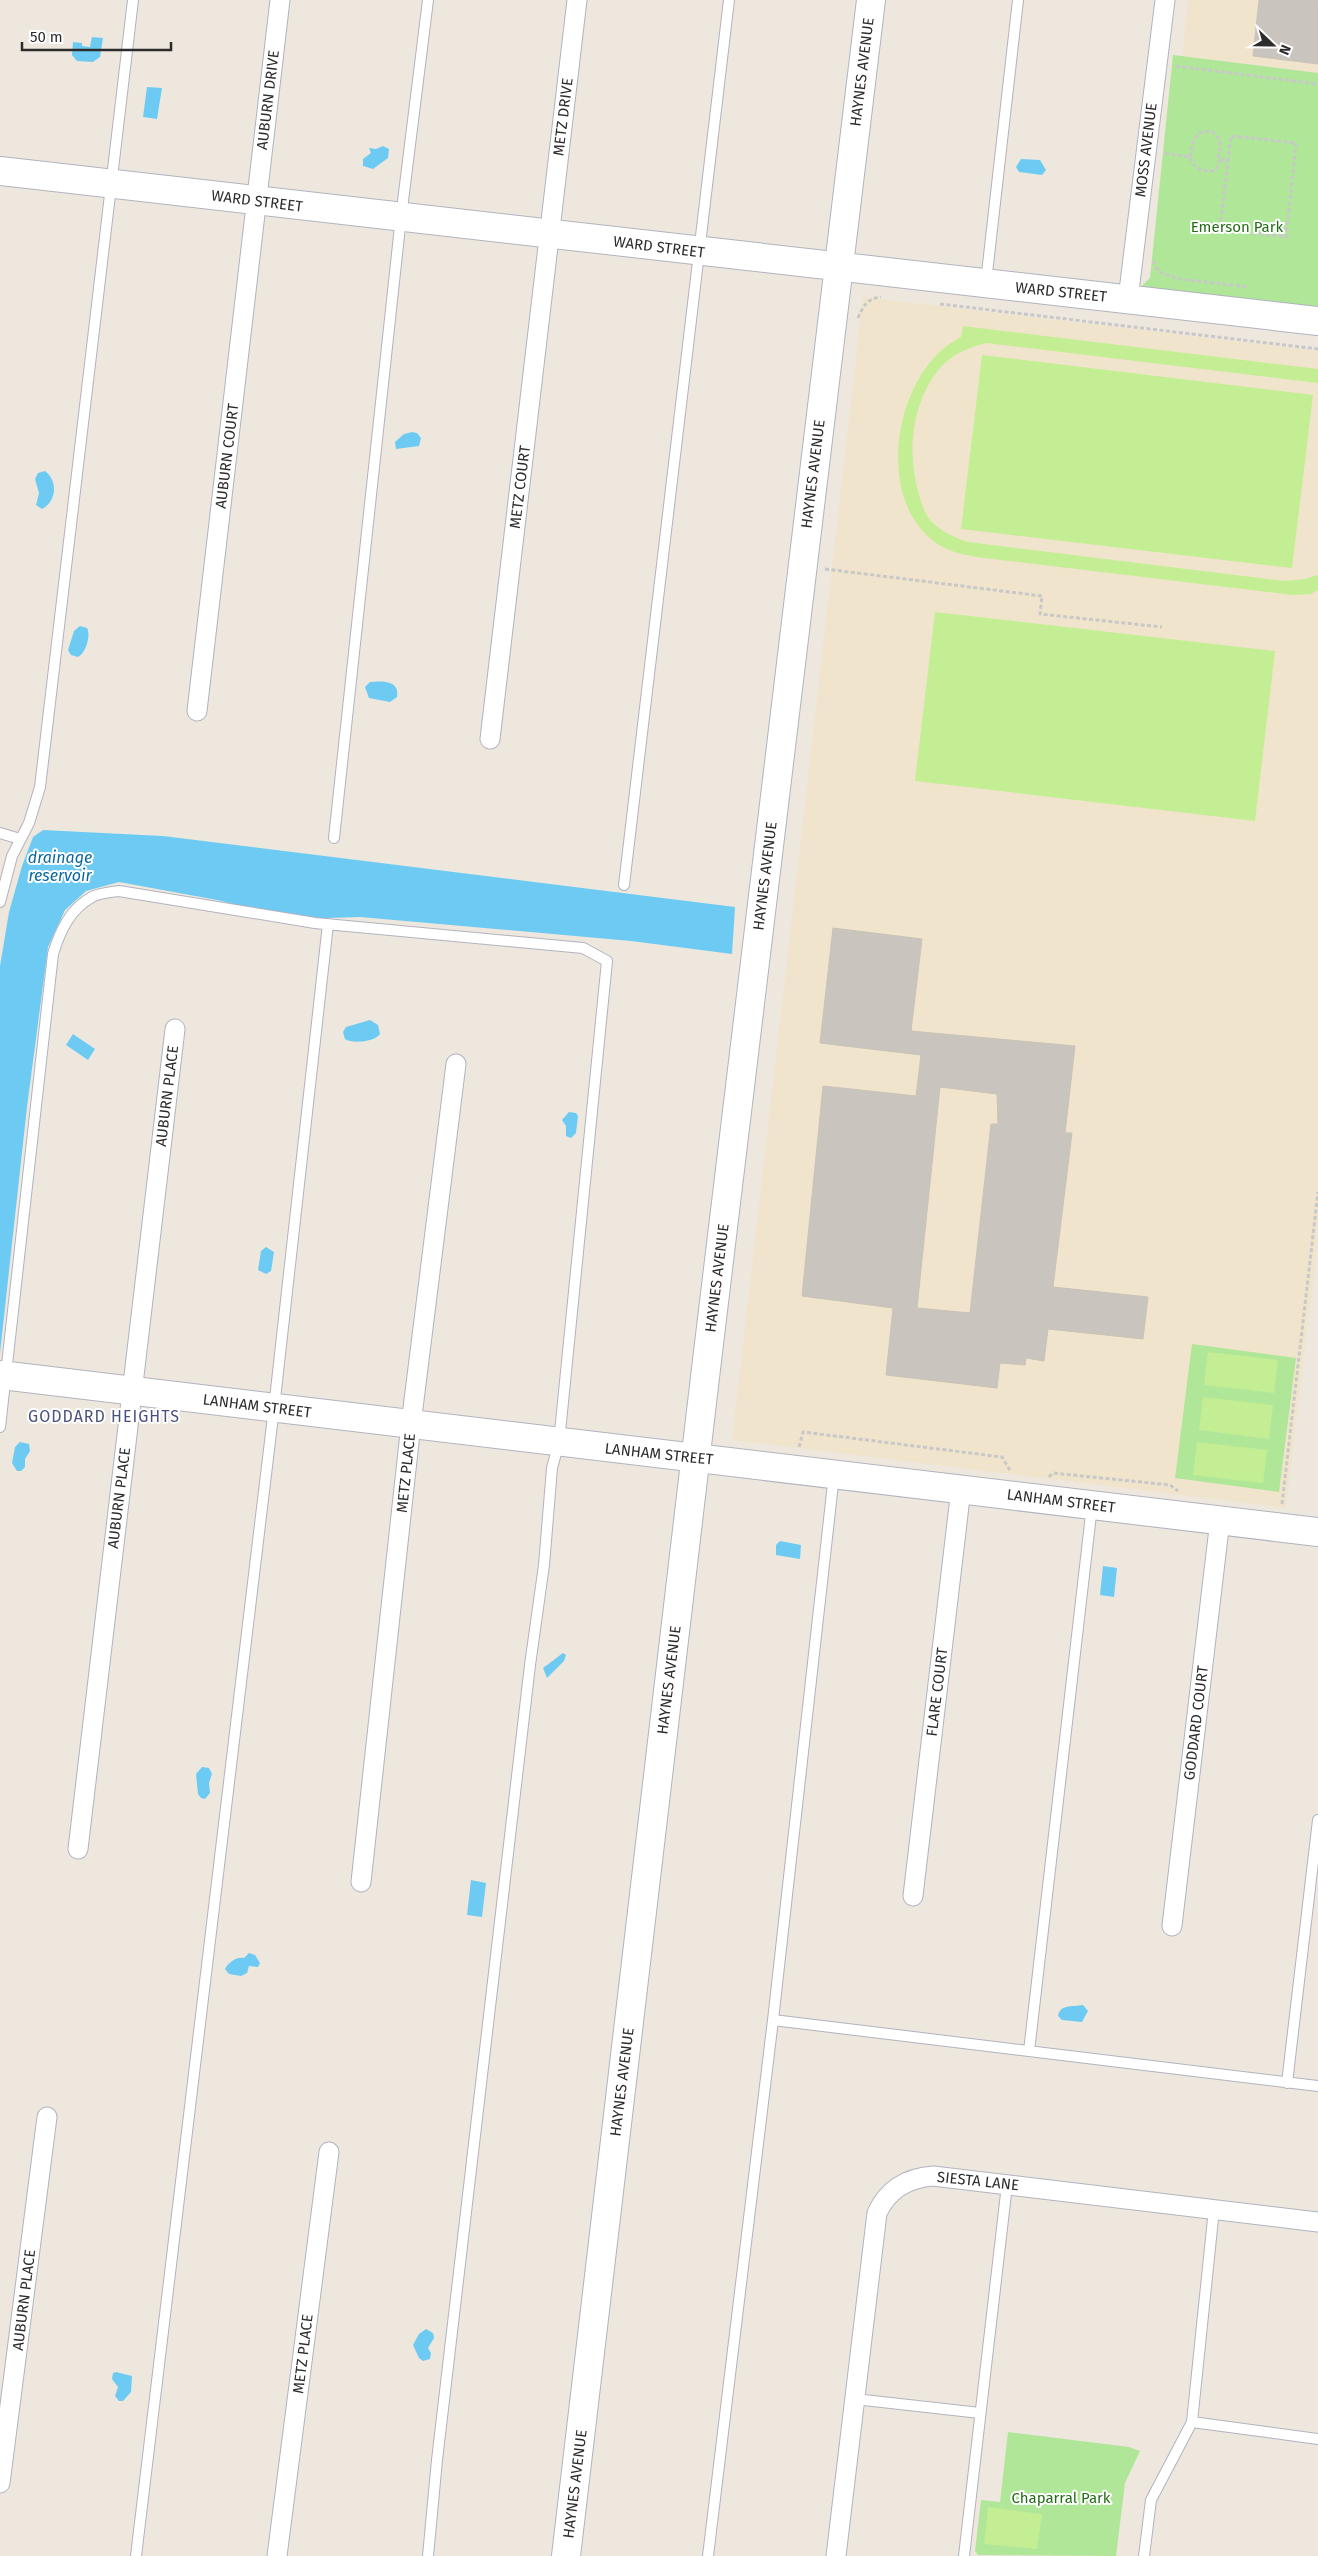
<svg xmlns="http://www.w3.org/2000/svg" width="1318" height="2556" font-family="'Fira Sans',sans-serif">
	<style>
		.education { fill: #f0e5cc }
		.green { fill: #b0e698 }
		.pitch { fill: #c4ee93 }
		.water { fill: #6dcbf3 }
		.building { fill: #c9c4bd; stroke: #c9c3b7; fill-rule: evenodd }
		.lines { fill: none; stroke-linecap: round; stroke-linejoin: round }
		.lane-casing { stroke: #b1b3c0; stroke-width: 12 }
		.street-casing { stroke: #b1b3c0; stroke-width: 21 }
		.secondary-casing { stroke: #b1b3c0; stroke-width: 30 }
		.path { stroke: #c8c8c8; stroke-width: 3; stroke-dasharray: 4 2.5; stroke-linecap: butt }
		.lane { stroke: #fff; stroke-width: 10 }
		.street { stroke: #fff; stroke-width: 19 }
		.secondary { stroke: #fff; stroke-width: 28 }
		.labels { text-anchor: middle; stroke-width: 4; stroke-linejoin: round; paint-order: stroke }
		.street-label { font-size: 15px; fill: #2c2c2c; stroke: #fff }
		.park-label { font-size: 15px; fill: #266c18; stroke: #fff }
		.water-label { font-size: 16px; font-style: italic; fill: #0868a3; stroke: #fff }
		.neighbourhood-label { font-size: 16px; letter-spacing: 1px; fill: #4a517e; stroke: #fff }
	</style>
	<rect width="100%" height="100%" fill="#eee7dd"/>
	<!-- education -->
	<path class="education" d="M1188 0H1318V73L1182 57Z
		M863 297 1318 351V1241L1286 1508 732 1440Z"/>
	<!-- green -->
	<path class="green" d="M1173 55 1318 73V321L1128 299 1150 278Z
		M1192 1344 1296 1358 1279 1492 1175 1478Z
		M1008 2432 1129 2447 1140 2451 1125 2483 1116 2556 978 2555 975 2551 981 2500 1000 2502Z"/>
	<!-- pitch -->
	<path class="pitch" d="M963 326 1318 369V383L986 343C968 348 952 354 940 368 912 402 907 450 918 491 921 502 924 514 932 522 942 532 955 538 968 542L1285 581 1305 579 1318 575V590L1311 594 1292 595 976 557C960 554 943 550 931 539 873 491 897 368 961 337Z
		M982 355 1313 395 1292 568 961 529Z
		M935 612 1275 651 1255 821 915 781Z
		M1208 1352 1278 1360 1274 1393 1204 1385Z
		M1203 1397 1273 1405 1269 1439 1199 1430Z
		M1197 1442 1267 1450 1263 1483 1193 1475Z
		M988 2507 1042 2514 1037 2549 984 2544Z"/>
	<!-- water -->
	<path class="water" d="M92 37 103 38 100 57 93 62 77 61 72 55 73 42 82 43V46L90 47Z
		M147 87 162 88 157 119 143 117Z
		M383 146 389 149 388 158 373 169 363 166V159L371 153 369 148 376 149Z
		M1021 159 1040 160 1046 170 1042 175 1019 172 1016 167Z
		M412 432 417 433 421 438 419 446 396 449 395 442 404 434Z
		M45 471C58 481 57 501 42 509L36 505 39 493 35 479 38 473Z
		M80 626 87 628C91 635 86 653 78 657L71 655 68 650 74 631Z
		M370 682C382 681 400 680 397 697L390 702 369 698 365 687Z
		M43 830 163 836 735 907 732 954 631 941 360 917 295 919 217 900 119 882 86 891 65 910 48 947 27 1107 0 1353V966L9 912 22 866 33 837Z
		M370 1020 378 1025 380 1034C375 1042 352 1044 345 1039L343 1032 346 1027Z
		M73 1034 95 1049 88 1060 66 1045Z
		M569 1112 576 1113 578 1116 576 1133 571 1138 566 1136V1126L562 1120Z
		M266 1247 274 1252 271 1271 266 1274 258 1270 261 1251Z
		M20 1442 29 1444 30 1451 25 1459V1467L21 1471H17L12 1463 15 1447Z
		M780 1541 801 1545 800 1559 776 1555V1545Z
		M1103 1566 1117 1568 1114 1597 1100 1595Z
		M563 1653 566 1655 564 1661 547 1678 543 1668Z
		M202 1767 209 1768 212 1774 209 1783 210 1793 205 1799 201 1798 198 1794 196 1774Z
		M471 1880 486 1883 482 1917 467 1915Z
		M249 1953 255 1955 260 1963 258 1967 249 1966 247 1973 241 1976 229 1974 225 1969C228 1963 236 1956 244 1958Z
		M1083 2005 1088 2011 1082 2022 1062 2020 1058 2016C1060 2004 1072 2007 1083 2005Z
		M426 2329 433 2333 434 2338 428 2348 431 2353 430 2359 423 2361 419 2358 413 2345 419 2334Z
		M116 2372 132 2376 131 2392 123 2401H119L115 2396 118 2387 112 2379 113 2373Z"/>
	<!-- building -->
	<path class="building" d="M1259 0H1318V64L1253 56Z
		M833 928 922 939 911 1031 1075 1046 1065 1133H1072L1053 1287 1148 1297 1143 1339 1048 1329 1044 1361 1026 1358 1025 1365 1000 1363 997 1388 886 1375 893 1308 802 1296 823 1086 916 1096 921 1055 820 1043ZM940 1087 997 1094 998 1124H991L970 1313 917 1308Z"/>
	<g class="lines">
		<defs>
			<path id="lane" d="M986 282 1018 0
				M0 833 20 839
				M334 838 401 217 428 0
				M624 885 729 0
				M0 902 12 856 29 823 40 787 133 0
				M0 1427 53 954C60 931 70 909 92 897 99 893 111 892 119 891L315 923 583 948 607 961 559 1442 552 1468 544 1565 530 1665 437 2460 428 2556
				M773 2020 1318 2086
				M1029 2051 1092 1506
				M1287 2083 1318 1820
				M855 2399 980 2413
				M1192 2422 1318 2439
				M136 2556 274 1408 328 924
				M708 2556 773 2020 834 1475
				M964 2556 1007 2185
				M1144 2556 1151 2500 1192 2422 1214 2209"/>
			<path id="street" d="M1128 299 1165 0
				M197 711 280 0
				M490 739 577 0
				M78 1849 175 1029
				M361 1882 411 1424 456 1064
				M913 1896 961 1489
				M1172 1926 1220 1520
				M0 2483 47 2117
				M277 2556 329 2152
				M836 2556 877 2213C888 2189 907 2178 933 2176L1318 2222"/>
			<path id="secondary" d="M0 171 1318 321
				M0 1375 1318 1532
				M566 2556 708 1352 871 0"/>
		</defs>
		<!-- lane casing -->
		<use href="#lane" class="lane-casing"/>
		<!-- street casing -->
		<use href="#street" class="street-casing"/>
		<!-- secondary casing -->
		<use href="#secondary" class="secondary-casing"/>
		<!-- path -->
		<path class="path" d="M1176 66 1318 84
			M1165 153 1190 157C1194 169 1204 173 1216 170L1220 160
			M1190 157 1193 141 1199 133 1210 131C1220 135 1222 145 1218 155L1220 160H1228L1231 136 1296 143 1286 237 1220 229 1228 160
			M1153 261 1159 272 1179 279 1248 287
			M940 304 1318 349
			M858 318C863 306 868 298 881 297
			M825 569 1042 596 1040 614 1162 627
			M799 1447 803 1432 1002 1457 1011 1472
			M1049 1477 1053 1473 1170 1485 1178 1491
			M1282 1504 1318 1192"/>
		<!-- lane -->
		<use href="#lane" class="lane"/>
		<!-- street -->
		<use href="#street" class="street"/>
		<!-- secondary -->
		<use href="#secondary" class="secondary"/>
	</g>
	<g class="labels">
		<!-- street labels -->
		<g class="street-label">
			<text transform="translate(862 72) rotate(-83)" y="5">HAYNES AVENUE</text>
			<text transform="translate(268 100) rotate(-83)" y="5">AUBURN DRIVE</text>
			<text transform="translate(563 117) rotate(-83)" y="5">METZ DRIVE</text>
			<text transform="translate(1146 150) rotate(-83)" y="5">MOSS AVENUE</text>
			<text transform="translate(257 201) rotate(7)" y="5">WARD STREET</text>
			<text transform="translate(659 247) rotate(7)" y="5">WARD STREET</text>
			<text transform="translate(1061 292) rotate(6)" y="5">WARD STREET</text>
			<text transform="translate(227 456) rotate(-83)" y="5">AUBURN COURT</text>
			<text transform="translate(813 474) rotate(-83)" y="5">HAYNES AVENUE</text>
			<text transform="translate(520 487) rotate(-83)" y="5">METZ COURT</text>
			<text transform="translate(765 876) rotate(-83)" y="5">HAYNES AVENUE</text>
			<text transform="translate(167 1096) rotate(-83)" y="5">AUBURN PLACE</text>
			<text transform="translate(717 1278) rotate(-83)" y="5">HAYNES AVENUE</text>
			<text transform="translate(257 1406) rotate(7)" y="5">LANHAM STREET</text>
			<text transform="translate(659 1454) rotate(6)" y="5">LANHAM STREET</text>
			<text transform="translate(406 1473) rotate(-84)" y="5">METZ PLACE</text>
			<text transform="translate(119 1498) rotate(-83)" y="5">AUBURN PLACE</text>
			<text transform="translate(1061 1501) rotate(7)" y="5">LANHAM STREET</text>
			<text transform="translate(669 1680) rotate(-83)" y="5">HAYNES AVENUE</text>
			<text transform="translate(937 1692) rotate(-83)" y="5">FLARE COURT</text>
			<text transform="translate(1196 1723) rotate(-83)" y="5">GODDARD COURT</text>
			<text transform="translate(622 2082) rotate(-83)" y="5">HAYNES AVENUE</text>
			<text transform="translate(978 2181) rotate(6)" y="5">SIESTA LANE</text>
			<text transform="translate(24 2300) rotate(-83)" y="5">AUBURN PLACE</text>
			<text transform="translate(303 2354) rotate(-83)" y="5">METZ PLACE</text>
			<text transform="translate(575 2484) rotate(-83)" y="5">HAYNES AVENUE</text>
		</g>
		<!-- park labels -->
		<g class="park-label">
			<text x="1237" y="232">Emerson Park</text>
			<text x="1061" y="2503">Chaparral Park</text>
		</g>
		<!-- water labels -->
		<g class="water-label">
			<text x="60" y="863">drainage<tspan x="60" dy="18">reservoir</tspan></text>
		</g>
		<!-- neighbourhood labels -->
		<g class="neighbourhood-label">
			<text x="104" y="1422">GODDARD HEIGHTS</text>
		</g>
	</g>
	<!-- north arrow -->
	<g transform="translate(1273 45) rotate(112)" stroke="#ffffff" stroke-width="4" paint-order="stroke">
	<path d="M0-4L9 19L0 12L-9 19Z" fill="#2c2c2c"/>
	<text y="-8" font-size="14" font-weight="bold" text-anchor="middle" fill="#2c2c2c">N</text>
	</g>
	<!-- scale -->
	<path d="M22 42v8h149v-8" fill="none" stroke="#2c2c2c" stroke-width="2.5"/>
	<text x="30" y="42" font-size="15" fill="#2c2c2c" stroke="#ffffff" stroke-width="4" paint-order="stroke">50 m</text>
</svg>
